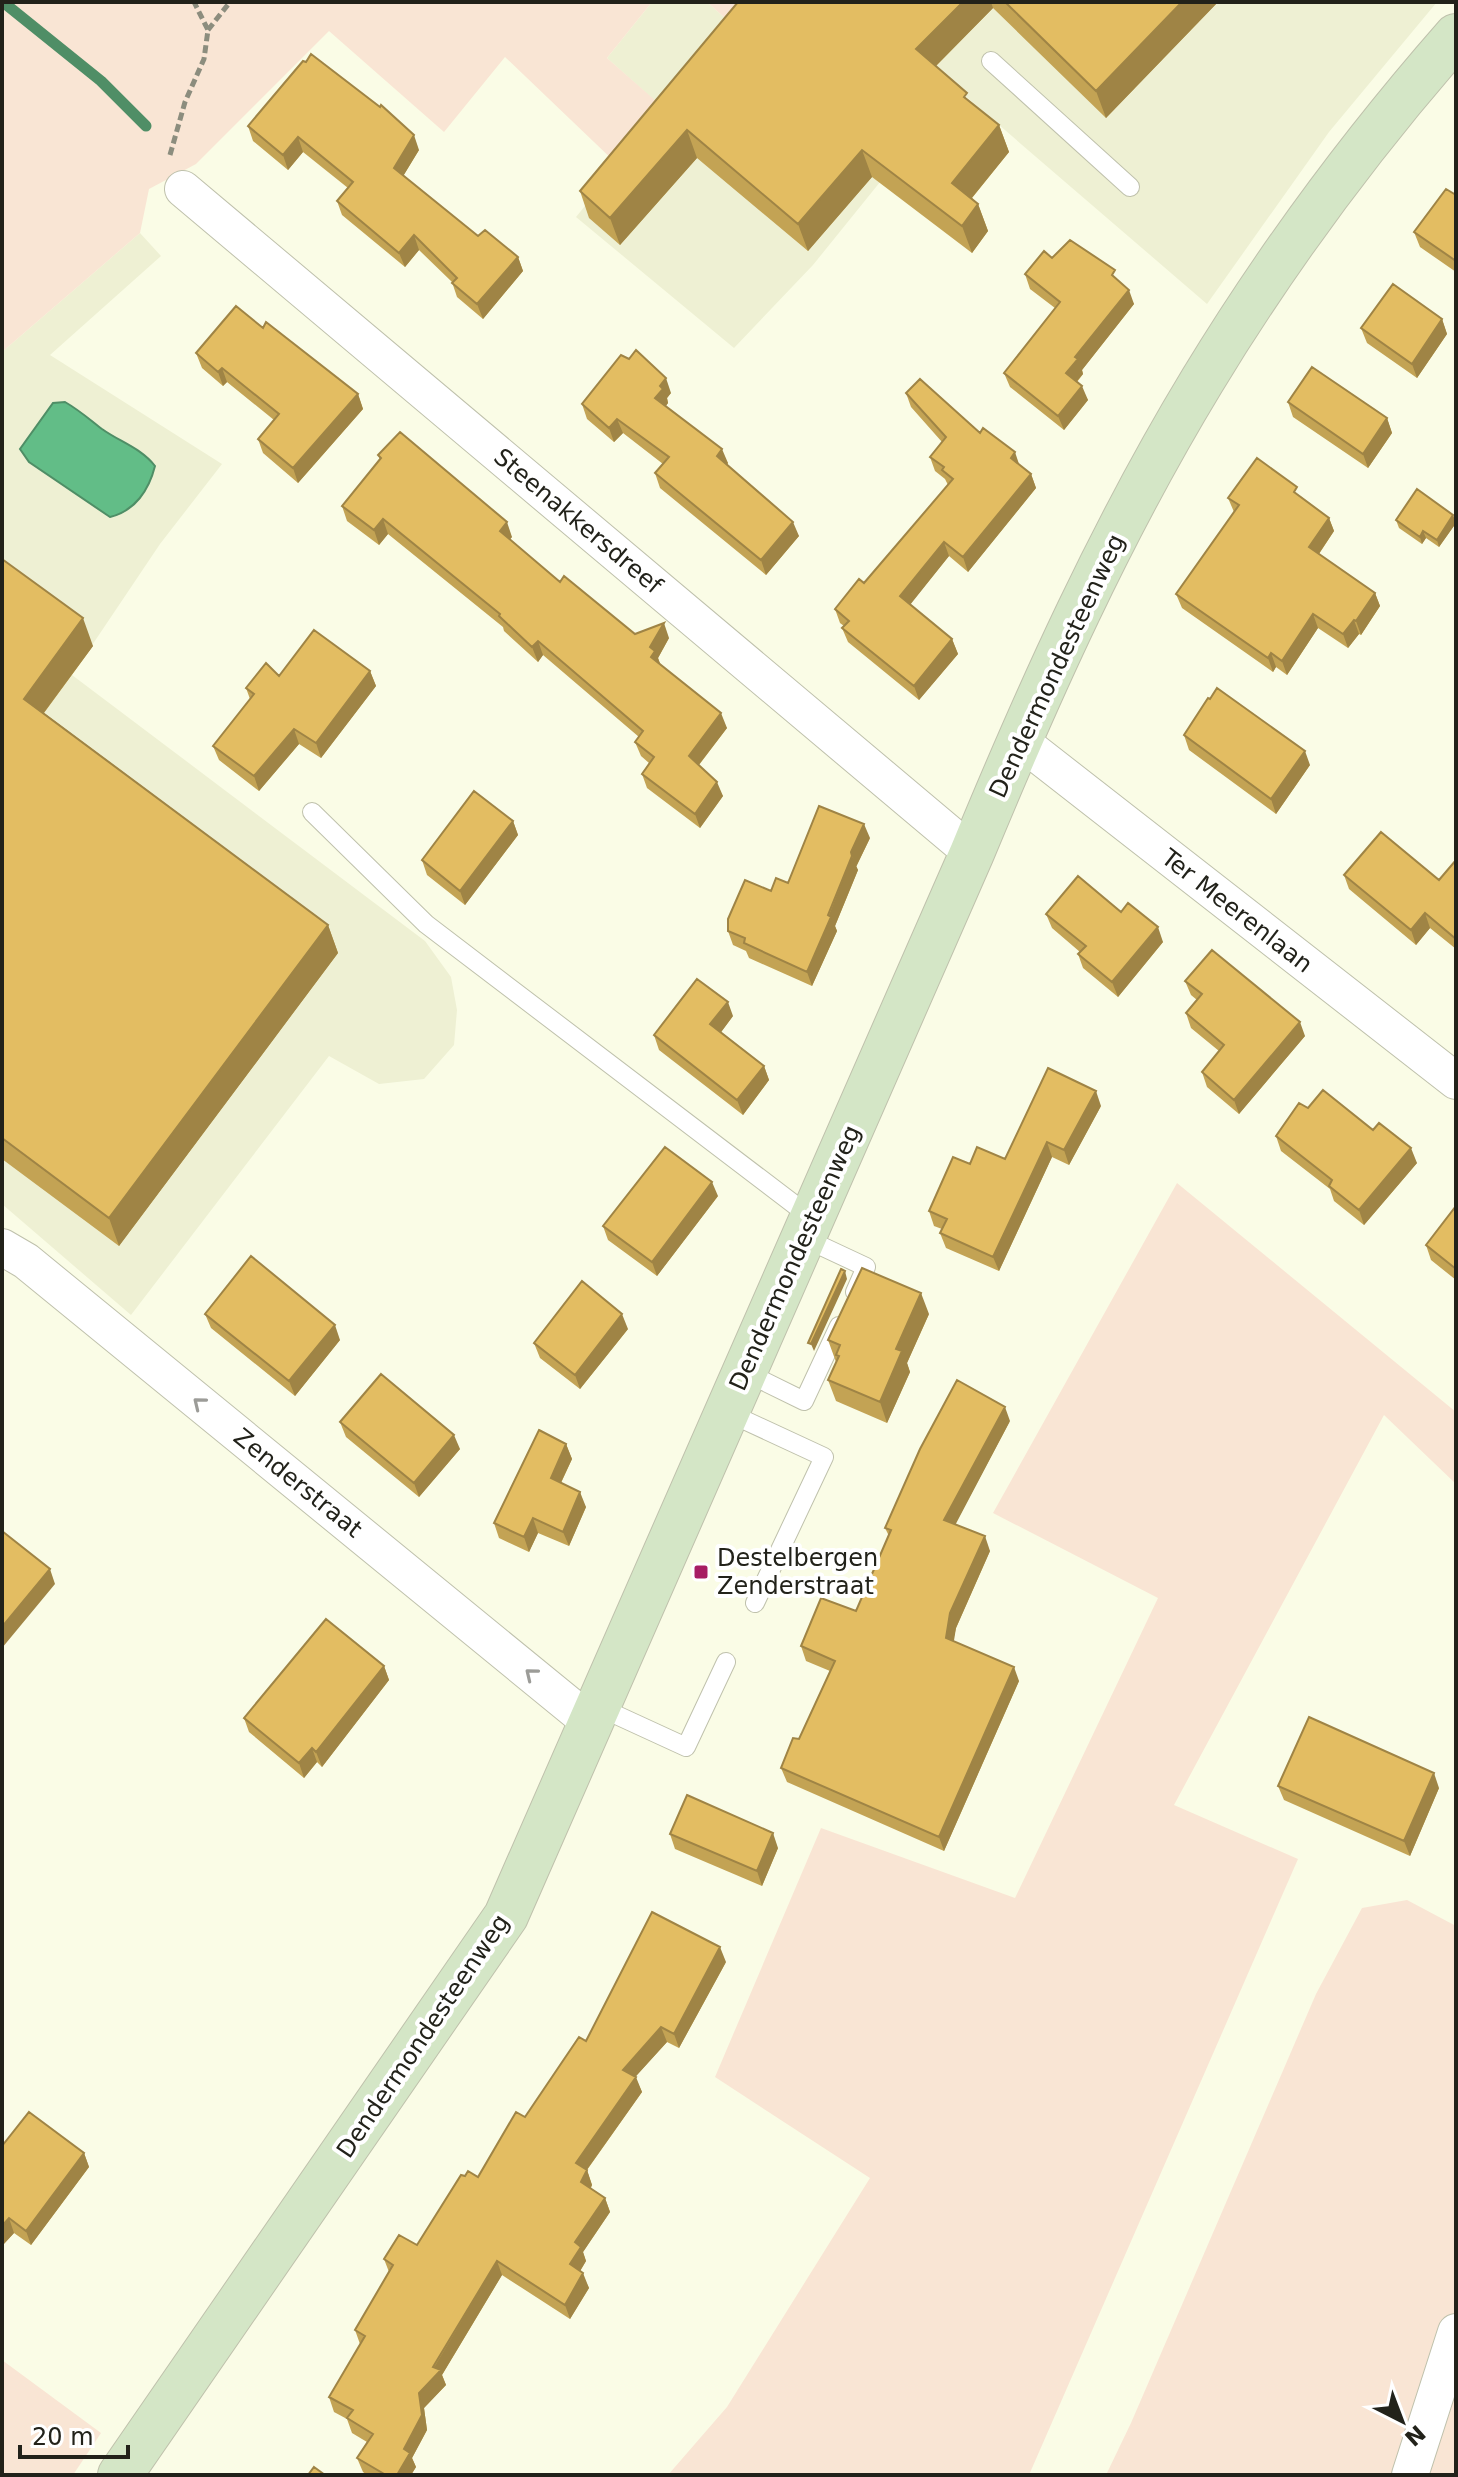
<svg xmlns="http://www.w3.org/2000/svg" width="1458" height="2477" font-family="'DejaVu Sans',sans-serif">
	<style>
		.built { fill: #eef0d3 }
		.green { fill: #f9e5d4 }
		.water { fill: #62bd87; stroke: #4f8e66; stroke-width: 2 }
		.lines { fill: none; stroke-linecap: round; stroke-linejoin: round }
		.stream { stroke: #4f8e66; stroke-width: 11 }
		.lane-casing { stroke: #bfc1ac; stroke-width: 20 }
		.street-casing { stroke: #bfc1ac; stroke-width: 38 }
		.secondary-casing { stroke: #bfc1ac; stroke-width: 46 }
		.path { stroke: #8c8d7e; stroke-width: 5; stroke-dasharray: 8 4; stroke-linecap: butt }
		.lane { stroke: #fff; stroke-width: 18 }
		.street { stroke: #fff; stroke-width: 36 }
		.secondary { stroke: #d4e6c6; stroke-width: 44 }
		.wall { fill: #c3a354 }
		.shaded-wall { fill: #9f8445 }
		.building { fill: #e3bd62; stroke: #9f8445; stroke-width: 2 }
		.oneway { stroke: #9c9c98 }
		.poi-dot { fill: #a71d64; stroke: #fff; stroke-width: 3 }
		.labels { text-anchor: middle; stroke-width: 8; stroke-linejoin: round; paint-order: stroke }
		.street-label { font-size: 24px; fill: #22221a; stroke: #fff }
		.poi-label { font-size: 24px; fill: #22221a; stroke: #fff; text-anchor: start }
	</style>
	<rect width="100%" height="100%" fill="#fafce6"/>
	<!-- built -->
	<path class="built" d="M652 2H707L735 27 758 2H1437L1329 132 1207 304 956 88 813 265 734 348 576 217 664 109 607 58Z
		M140 233 161 256 50 355 222 464 160 544 72 675 425 941 451 977 457 1010 454 1045 424 1079 379 1084 329 1056 131 1315 2 1204V352Z"/>
	<!-- green -->
	<path class="green" d="M2 2H652L607 58 665 109 618 165 505 57 444 132 329 31 196 164 149 189 140 233 2 352Z
		M707 2H758L735 27Z
		M1177 1183 1456 1412V1484L1384 1415 1174 1805 1298 1859 1029 2475H668L727 2407 870 2178 715 2077 821 1828 1015 1898 1158 1598 993 1513Z
		M1407 1900 1456 1926V2475H1106L1131 2423 1316 1994 1362 1908Z
		M2 2360 101 2433 73 2475H2Z"/>
	<!-- water -->
	<path class="water" d="M65 402C79 410 89 419 102 429 120 442 141 448 155 466 149 490 135 511 110 517L29 462 20 449 53 403Z"/>
	<g class="lines">
		<!-- stream -->
		<path class="stream" d="M3 2 101 81 146 126"/>
		<defs>
			<path id="lane" d="M991 61 1130 187
				M312 812 426 924 812 1218
				M804 1238 866 1267 855 1292
				M745 1372 804 1401 839 1326
				M727 1412 824 1457 755 1603
				M599 1707 686 1747 726 1662"/>
			<path id="street" d="M183 189 972 853
				M1019 740 1456 1081
				M2 1247 26 1261 591 1723
				M1410 2475 1456 2332"/>
			<path id="secondary" d="M120 2475 506 1916 972 853C1039 691 1111 531 1202 381 1276 259 1362 143 1456 36"/>
		</defs>
		<!-- lane casing -->
		<use href="#lane" class="lane-casing"/>
		<!-- street casing -->
		<use href="#street" class="street-casing"/>
		<!-- secondary casing -->
		<use href="#secondary" class="secondary-casing"/>
		<!-- path -->
		<path class="path" d="M208 30 230 2
			M170 155 185 102 204 59 208 30 194 2"/>
		<!-- lane -->
		<use href="#lane" class="lane"/>
		<!-- street -->
		<use href="#street" class="street"/>
		<!-- secondary -->
		<use href="#secondary" class="secondary"/>
	</g>
	<!-- wall -->
	<path class="wall" d="M738 2H1218L1106 118 993 8 936 66 970 102 999 125 1009 152 972 198 978 204 988 231 972 253 872 177 808 251 697 158 620 245 589 218 580 191Z
		M248 126 419 150 403 176 478 236 518 257 523 271 483 319 457 297 452 282 419 250 405 267 342 215 337 201 348 188 303 152 288 170 253 141Z
		M1456 195V272L1420 247 1414 232Z
		M1052 258 1119 281 1134 304 1082 370 1083 374 1077 382 1088 400 1064 430 1010 387 1004 373 1055 308 1030 289 1025 274Z
		M1442 319 1447 334 1417 378 1367 343 1361 328Z
		M263 328 358 394 363 409 298 483 263 453 258 439 274 420 227 382 223 386 202 368 196 353Z
		M671 393 667 398 668 403 666 406 728 463 727 465 799 536 766 575 660 488 655 473 663 464 623 433 614 442 587 419 582 404Z
		M906 393 980 433 1031 474 1036 488 968 572 949 556 910 604 952 639 958 654 919 700 848 642 842 628 844 626 840 623 835 609 864 583 948 485 945 479 935 471 930 457 942 442 911 407Z
		M1288 402 1387 418 1392 433 1368 468 1293 417Z
		M378 455 512 537 510 539 560 582 635 634 669 638 658 658 660 664 727 728 699 765 723 796 700 828 647 788 642 774 649 763 641 756 635 742 639 737 543 655 538 662 504 631 503 627 388 534 379 545 347 521 342 506 380 460Z
		M1300 496 1329 518 1334 531 1319 554 1375 593 1380 606 1361 635 1359 634 1348 648 1318 628 1287 675 1276 667 1273 672 1182 608 1176 594 1234 512 1228 498Z
		M1453 515 1456 523 1439 547 1426 538 1422 544 1399 528 1396 520Z
		M2 559 93 646 44 713 328 925 338 953 119 1246 2 1159Z
		M370 671 376 686 321 758 299 744 259 791 219 760 213 746 250 699 246 688 279 676Z
		M1184 735 1310 765 1276 814 1189 750Z
		M513 821 518 835 465 905 427 875 422 860Z
		M870 838 856 867 858 870 835 926 837 931 812 986 749 958 746 951 733 945 728 931 771 891 788 883Z
		M1456 860V949L1430 928 1416 945 1349 889 1344 875 1439 880Z
		M1121 912 1163 942 1118 997 1083 968 1078 954 1080 952 1052 928 1046 914Z
		M1185 981 1305 1036 1239 1114 1207 1087 1202 1072 1219 1051 1191 1028 1186 1013 1197 1000 1191 995Z
		M733 1016 721 1032 764 1066 769 1080 743 1115 659 1050 654 1035Z
		M1101 1106 1069 1165 1052 1157 999 1271 946 1248 940 1233 942 1229 934 1226 929 1211 970 1164 1005 1159Z
		M1373 1130 1417 1163 1364 1225 1334 1201 1330 1189 1281 1151 1276 1136Z
		M718 1196 657 1276 608 1240 603 1226Z
		M1456 1206V1280L1431 1260 1426 1245Z
		M205 1314 340 1340 295 1396 211 1328Z
		M929 1314 907 1363 910 1372 887 1423 836 1401 828 1380 836 1362 828 1340Z
		M628 1329 580 1389 540 1358 534 1343Z
		M1010 1421 955 1524 990 1551 956 1628 953 1641 1019 1681 944 1851 787 1782 781 1768 799 1739 830 1671 806 1661 801 1646 856 1611 889 1536 885 1528Z
		M340 1422 460 1449 419 1497 346 1437Z
		M566 1444 572 1459 561 1483 586 1507 569 1546 538 1533 529 1552 499 1538 494 1523Z
		M384 1666 389 1680 322 1767 317 1762 304 1778 249 1732 244 1718Z
		M1278 1786 1439 1788 1410 1856 1284 1800Z
		M670 1834 778 1848 762 1886 675 1849Z
		M726 1962 679 2048 667 2042 635 2077 642 2092 587 2170 592 2185 591 2188 605 2198 610 2212 583 2252 586 2261 580 2271 589 2288 570 2319 502 2275 442 2375 446 2385 424 2408 427 2430 412 2458 416 2467 411 2475H367L363 2472 357 2458 367 2442 352 2433 347 2419 334 2412 329 2397 360 2344 355 2330 389 2272 384 2259 417 2245 478 2177 586 2041Z
		M2 2146 84 2153 89 2167 31 2245 14 2233 2 2246Z"/>
	<!-- shaded-wall -->
	<path class="shaded-wall" d="M963 2H991L993 8 926 76 916 49Z
		M1182 2H1218L1106 118 1096 91Z
		M999 125 1009 152 962 210 952 183Z
		M687 130 697 158 620 245 610 218Z
		M414 135 419 150 399 183 394 168Z
		M298 137 303 152 288 170 283 155Z
		M862 150 872 177 808 251 798 224Z
		M978 204 988 231 972 253 962 226Z
		M414 235 419 250 405 267 399 253Z
		M518 257 523 271 483 319 477 304Z
		M1129 290 1134 304 1082 370 1083 374 1071 388 1066 373 1075 357Z
		M1442 319 1447 334 1417 378 1412 364Z
		M222 368 227 382 223 386 218 372Z
		M666 378 671 393 667 398 668 403 660 413 655 398 660 386Z
		M1082 386 1088 400 1064 430 1058 416Z
		M358 394 363 409 298 483 293 468Z
		M1387 418 1392 433 1368 468 1363 454Z
		M617 419 623 433 614 442 609 428Z
		M722 449 728 463 722 471 717 456Z
		M1015 452 1020 467 1011 458Z
		M1031 474 1036 488 968 572 963 557Z
		M1453 515 1456 523 1439 547 1437 540Z
		M1329 518 1334 531 1314 561 1309 547Z
		M383 519 388 534 379 545 374 530Z
		M507 522 512 537 505 545 500 531Z
		M793 522 799 536 766 575 761 560Z
		M1423 531 1426 538 1422 544 1420 537Z
		M944 542 949 556 906 610 900 596Z
		M1375 593 1380 606 1361 635 1356 621Z
		M1313 614 1318 628 1287 675 1282 661Z
		M83 618 93 646 34 726 24 699Z
		M1354 620 1359 634 1348 648 1343 634Z
		M664 623 669 638 658 658 661 666 651 657 650 647Z
		M952 639 958 654 919 700 914 686Z
		M538 641 543 655 538 662 532 647Z
		M1271 653 1276 667 1273 672 1268 658Z
		M370 671 376 686 321 758 316 743Z
		M721 713 727 728 694 771 689 756Z
		M294 729 299 744 259 791 254 776Z
		M1305 751 1310 765 1276 814 1271 799Z
		M717 782 723 796 700 828 695 814Z
		M513 821 518 835 465 905 460 891Z
		M864 824 870 838 856 867 851 852Z
		M852 856 858 870 835 926 837 931 812 986 807 972Z
		M1425 913 1430 928 1416 945 1411 930Z
		M328 925 338 953 119 1246 109 1218Z
		M1158 927 1163 942 1118 997 1112 982Z
		M728 1002 733 1016 716 1039 710 1024Z
		M1300 1022 1305 1036 1239 1114 1234 1100Z
		M764 1066 769 1080 743 1115 737 1100Z
		M1096 1091 1101 1106 1069 1165 1064 1150Z
		M1047 1142 1052 1157 999 1271 993 1257Z
		M1411 1148 1417 1163 1364 1225 1359 1210Z
		M712 1182 718 1196 657 1276 652 1262Z
		M845 1271 847 1279 814 1351 811 1344Z
		M921 1293 929 1314 907 1363 910 1372 887 1423 880 1402 896 1349Z
		M622 1314 628 1329 580 1389 575 1375Z
		M335 1325 340 1340 295 1396 289 1381Z
		M1005 1407 1010 1421 950 1535 944 1520Z
		M454 1435 460 1449 419 1497 414 1483Z
		M566 1444 572 1459 556 1493 551 1478Z
		M580 1492 586 1507 569 1546 563 1532Z
		M533 1518 538 1533 529 1552 524 1537Z
		M985 1536 990 1551 956 1628 952 1653 946 1638 950 1613Z
		M50 1569 55 1584 2 1648V1627Z
		M384 1666 389 1680 322 1767 316 1752Z
		M1014 1667 1019 1681 944 1851 939 1837Z
		M312 1748 317 1762 304 1778 299 1763Z
		M1434 1773 1439 1788 1410 1856 1404 1841Z
		M773 1833 778 1848 762 1886 757 1871Z
		M720 1947 726 1962 679 2048 674 2034Z
		M661 2027 667 2042 628 2085 623 2070Z
		M636 2077 642 2092 581 2178 576 2163Z
		M84 2153 89 2167 31 2245 26 2231Z
		M587 2170 592 2185 586 2196 581 2182Z
		M605 2198 610 2212 583 2252 586 2261 576 2278 570 2264 575 2242Z
		M9 2218 14 2233 2 2246V2226Z
		M497 2261 502 2275 442 2375 446 2385 424 2408 427 2430 412 2458 416 2467 411 2475H397L419 2393Z
		M583 2273 589 2288 570 2319 565 2305Z"/>
	<!-- building -->
	<path class="building" d="M738 2H963L916 49 967 93 964 97 999 125 952 183 978 204 962 226 862 150 798 224 687 130 610 218 580 191Z
		M1005 2H1182L1096 91Z
		M311 54 380 107 381 105 414 135 394 168 478 236 485 230 518 257 477 304 452 283 457 278 414 235 399 253 337 201 353 182 298 137 283 155 248 126 303 61 306 62Z
		M1446 189 1456 195V261L1414 232Z
		M1070 240 1115 270 1112 275 1129 290 1075 357 1078 359 1066 373 1082 386 1058 416 1004 373 1060 302 1025 274 1044 251 1052 258Z
		M1393 284 1442 319 1412 364 1361 328Z
		M236 306 263 328 266 322 358 394 293 468 258 439 279 414 222 368 218 372 196 353Z
		M636 350 666 378 660 386 663 389 655 398 722 449 717 456 793 522 761 560 655 473 669 457 617 419 609 428 582 404 621 355 629 359Z
		M1312 367 1387 418 1363 454 1288 402Z
		M920 379 980 433 983 428 1015 452 1011 458 1031 474 963 557 944 542 900 596 952 639 914 686 842 628 849 621 835 609 859 579 864 583 953 479 942 470 944 467 930 457 946 437 906 393Z
		M400 432 507 522 500 531 560 582 564 576 635 634 664 623 650 647 655 651 651 657 721 713 689 756 717 782 695 814 642 774 654 757 635 742 643 731 538 641 532 647 499 616 500 614 383 519 374 530 342 506 381 458 378 455Z
		M1257 458 1297 487 1294 492 1329 518 1309 547 1375 593 1356 621 1354 620 1343 634 1313 614 1282 661 1271 653 1268 658 1176 594 1239 505 1228 498Z
		M1417 489 1453 515 1437 540 1423 531 1420 537 1396 520Z
		M2 559 83 618 24 699 328 925 109 1218 2 1138Z
		M314 630 370 671 316 743 294 729 254 776 213 746 254 694 246 688 266 663 279 676Z
		M1217 688 1305 751 1271 799 1184 735 1208 698 1210 699Z
		M474 791 513 821 460 891 422 860Z
		M819 806 864 824 851 852 852 856 828 915 831 917 807 972 744 943 745 938 728 931V919L745 880 771 891 776 878 788 883Z
		M1381 832 1439 880 1456 860V939L1425 913 1411 930 1344 875Z
		M1078 876 1121 912 1128 903 1158 927 1112 982 1078 954 1086 946 1046 914Z
		M1212 950 1300 1022 1234 1100 1202 1072 1224 1045 1186 1013 1202 994 1185 981Z
		M697 979 728 1002 710 1024 764 1066 737 1100 654 1035Z
		M1048 1068 1096 1091 1064 1150 1047 1142 993 1257 940 1233 947 1219 929 1211 953 1157 970 1164 977 1147 1005 1159Z
		M1323 1090 1373 1130 1379 1123 1411 1148 1359 1210 1329 1186 1332 1180 1276 1136 1299 1103 1308 1108Z
		M665 1147 712 1182 652 1262 603 1226Z
		M1456 1206V1269L1426 1245Z
		M251 1256 335 1325 289 1381 205 1314Z
		M862 1268 921 1293 896 1349 902 1351 880 1402 828 1380 839 1356 836 1355 840 1345 828 1340Z
		M841 1269 845 1271 811 1344 808 1343Z
		M582 1281 622 1314 575 1375 534 1343Z
		M381 1374 454 1435 414 1483 340 1422Z
		M957 1380 1005 1407 944 1520 985 1536 950 1613 946 1638 1014 1667 939 1837 781 1768 793 1738 799 1739 835 1661 801 1646 821 1598 856 1611 891 1530 885 1528 920 1449Z
		M539 1430 566 1444 551 1478 580 1492 563 1532 533 1518 524 1537 494 1523Z
		M2 1531 50 1569 2 1627Z
		M326 1619 384 1666 316 1752 312 1748 299 1763 244 1718Z
		M1309 1717 1434 1773 1404 1841 1278 1786Z
		M687 1795 773 1833 757 1871 670 1834Z
		M652 1912 720 1947 674 2034 661 2027 623 2070 636 2077 576 2163 587 2170 581 2182 605 2198 575 2242 581 2247 570 2264 583 2273 565 2305 497 2261 433 2367 441 2370 419 2393 422 2415 404 2449 410 2453 397 2475H386L357 2458 373 2434 347 2418 353 2410 329 2397 365 2336 355 2330 393 2265 384 2259 399 2235 417 2245 461 2175 465 2176 468 2171 478 2177 516 2112 525 2117 579 2037 586 2041Z
		M29 2112 84 2153 26 2231 9 2218 2 2226V2146Z
		M314 2467 325 2475H308Z"/>
	<!-- one-way arrows -->
	<defs><path id="oneway-chevron" d="M-2-3.5L2.5 0L-2 3.5" fill="none" stroke-width="1.6" stroke-linecap="round" stroke-linejoin="round" transform="scale(2)"/></defs>
	<g class="oneway">
		<use href="#oneway-chevron" transform="translate(199 1403) rotate(-141)"/>
		<use href="#oneway-chevron" transform="translate(531 1674) rotate(-141)"/>
	</g>
	<!-- markers -->
	<rect class="poi-dot" x="693" y="1564" width="16" height="16" rx="4"/>
	<g class="labels">
		<!-- street labels -->
		<g class="street-label">
			<text transform="translate(578 521) rotate(40)" y="8">Steenakkersdreef</text>
			<text transform="translate(1057 666) rotate(-65)" y="8">Dendermondesteenweg</text>
			<text transform="translate(1237 911) rotate(38)" y="8">Ter Meerenlaan</text>
			<text transform="translate(795 1258) rotate(-66)" y="8">Dendermondesteenweg</text>
			<text transform="translate(298 1483) rotate(39)" y="8">Zenderstraat</text>
			<text transform="translate(423 2036) rotate(-56)" y="8">Dendermondesteenweg</text>
		</g>
		<!-- poi labels -->
		<g class="poi-label">
			<text x="717" y="1566">Destelbergen<tspan x="717" dy="28">Zenderstraat</tspan></text>
		</g>
	</g>
	<!-- border -->
	<rect width="1458" height="2477" fill="none" stroke="#22221a" stroke-width="8"/>
	<!-- north arrow -->
	<g transform="translate(1402 2421) rotate(138)" stroke="#ffffff" stroke-width="6" paint-order="stroke">
	<path d="M0-6L14 30L0 20L-14 30Z" fill="#22221a"/>
	<text y="-12" font-size="22" font-weight="bold" text-anchor="middle" fill="#22221a">N</text>
	</g>
	<!-- scale -->
	<path d="M20 2445v12h108v-12" fill="none" stroke="#22221a" stroke-width="4"/>
	<text x="32" y="2445" font-size="24" fill="#22221a" stroke="#ffffff" stroke-width="6" paint-order="stroke">20 m</text>
</svg>
